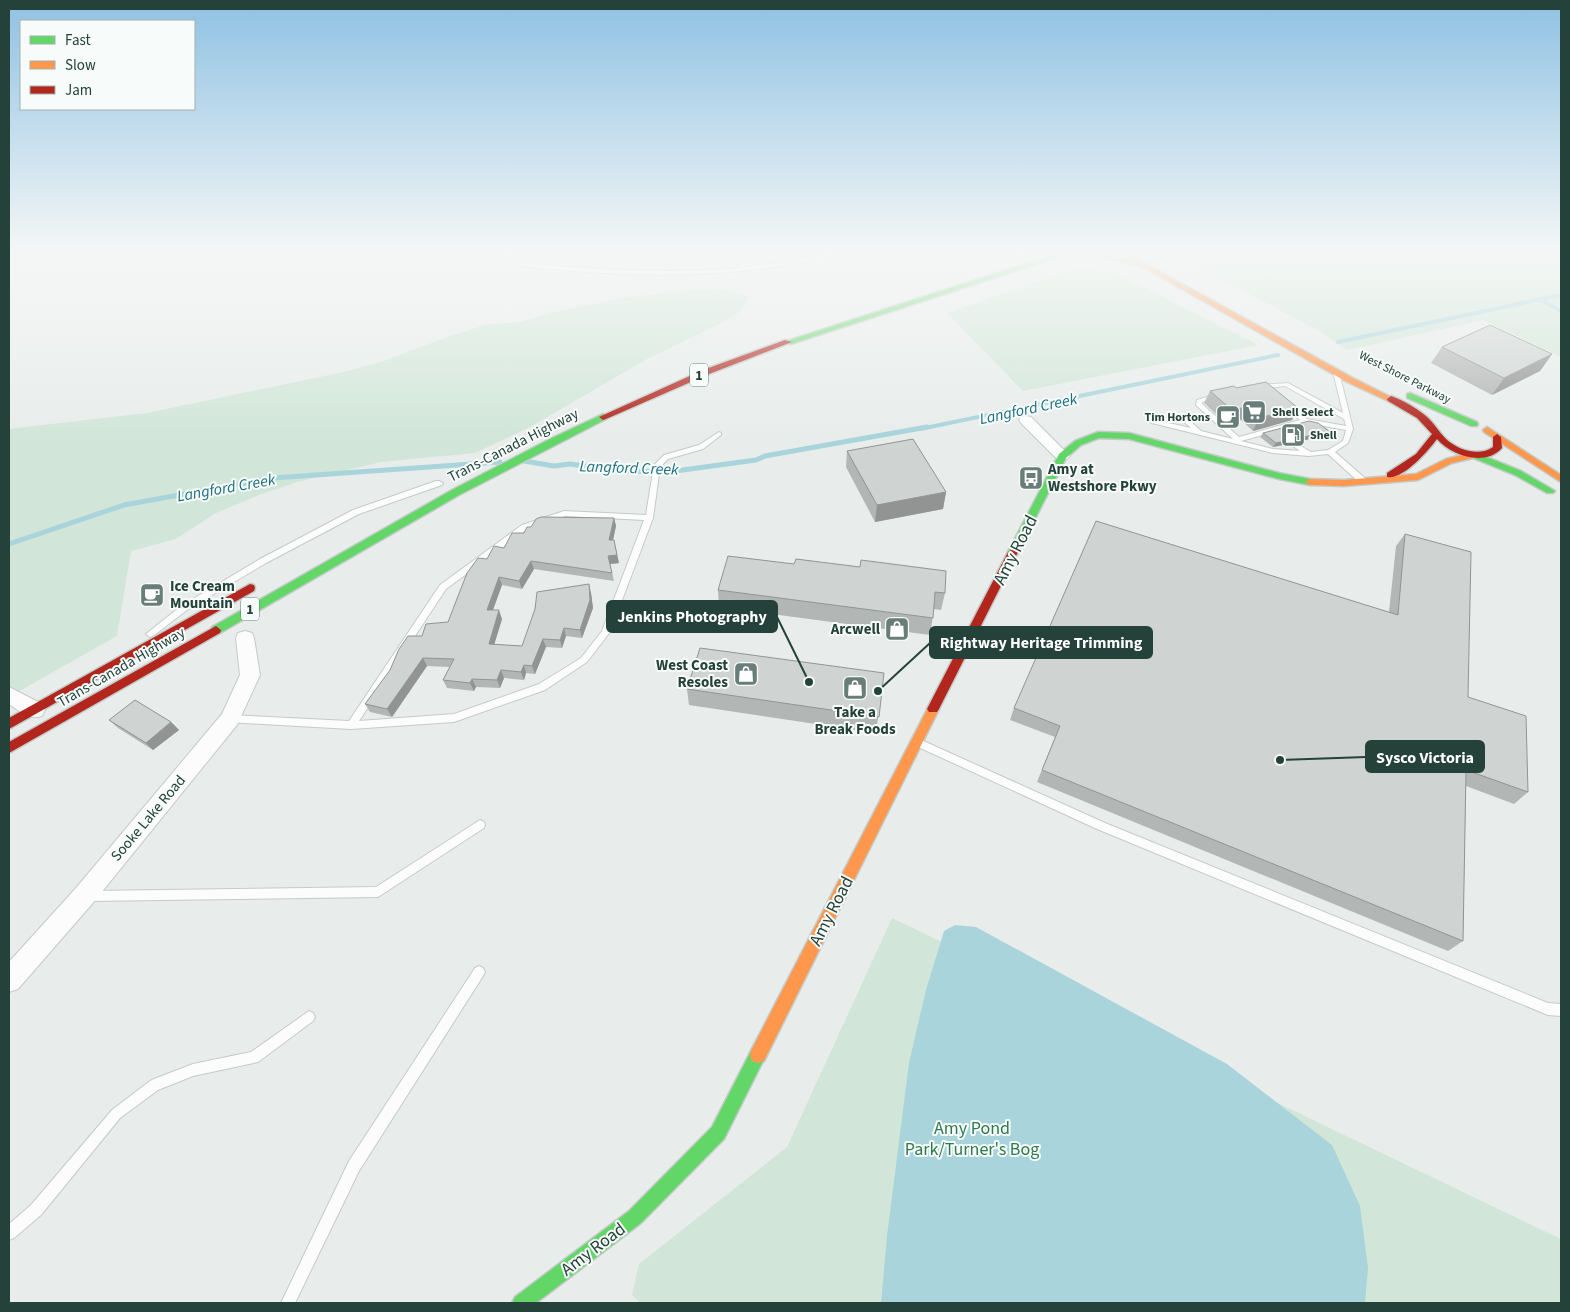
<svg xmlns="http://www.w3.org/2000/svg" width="1570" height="1312" font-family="'Source Sans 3',sans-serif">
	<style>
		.green { fill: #d1e6d8 }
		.water { fill: #a9d4db }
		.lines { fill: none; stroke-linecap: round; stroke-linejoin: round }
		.stream-far1 { stroke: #a9d4db; stroke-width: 4 }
		.stream { stroke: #a9d4db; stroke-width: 5 }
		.lane-casing { stroke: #c5cac8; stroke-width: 2 }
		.street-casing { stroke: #c5cac8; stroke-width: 2 }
		.fast-casing { stroke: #c3cbc8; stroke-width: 3 }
		.slow-casing { stroke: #c3cbc8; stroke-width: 3 }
		.jam-casing { stroke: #c3cbc8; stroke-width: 3 }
		.lane { fill: #fcfcfc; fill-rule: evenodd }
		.street { fill: #fcfcfc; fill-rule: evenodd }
		.fast { fill: #63d668; fill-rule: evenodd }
		.slow { fill: #ff974d; fill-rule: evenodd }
		.jam { fill: #b3261e; fill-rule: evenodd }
		.wall { fill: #b2b6b5 }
		.shaded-wall { fill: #919493 }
		.building { fill: #cfd4d2; stroke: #919493 }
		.labels { text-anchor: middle; stroke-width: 4; stroke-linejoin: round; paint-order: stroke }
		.far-street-label { font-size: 12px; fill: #24423a; stroke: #f7fbf9 }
		.far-poi-label { font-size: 12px; font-weight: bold; fill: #24423a; stroke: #f7fbf9; text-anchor: start }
		.shield { fill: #f7fbf9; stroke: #637a73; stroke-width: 1 }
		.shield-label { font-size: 14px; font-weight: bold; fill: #24423a }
		.street-label { font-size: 15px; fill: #24423a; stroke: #f7fbf9 }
		.poi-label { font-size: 15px; font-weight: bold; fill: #24423a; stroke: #f7fbf9; text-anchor: start }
		.water-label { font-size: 16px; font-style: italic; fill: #1c6f80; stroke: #f7fbf9 }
		.near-street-label { font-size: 18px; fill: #24423a; stroke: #f7fbf9 }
		.near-park-label { font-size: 18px; fill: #2d7a4b; stroke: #f7fbf9 }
		.leader { fill: none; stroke: #24423a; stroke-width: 2 }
		.callout-dot { fill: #24423a; stroke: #f7fbf9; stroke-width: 2 }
		.callout { fill: #24423a; stroke: #24423a; stroke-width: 2 }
		.callout-label { font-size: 16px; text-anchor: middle; font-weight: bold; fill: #fff }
	</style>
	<rect width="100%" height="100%" fill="#e8edeb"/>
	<!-- green -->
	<path class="green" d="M636 252H782C736 262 691 271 644 264Z
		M1170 252H1561V357L1483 320 1347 350 1321 332Z
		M1074 269 1114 272 1258 345 1023 391 947 313Z
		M722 289 749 296 740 312 719 324 647 359 530 427 475 453 381 462 297 482 259 495 214 514 176 539 131 551 117 636 9 697V429L147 413 348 371 384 361 450 336 485 325 520 322 551 313 622 298 690 290Z
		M892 918 1561 1239V1303H640L632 1295 639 1264 787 1147Z"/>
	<!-- water -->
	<path class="water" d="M955 925 976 927 1227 1064 1332 1145 1360 1206 1368 1268 1365 1303H881L887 1236 909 1063 926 990 944 931Z"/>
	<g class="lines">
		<!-- stream-far1 -->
		<path class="stream-far1" d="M1539 299 1561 311
			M1338 342 1561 295
			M920 429 1278 355"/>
		<!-- stream -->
		<path class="stream" d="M524 461 554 466 570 464 620 471 668 472 756 460 765 456 927 427
			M9 544 124 505 273 478 500 462"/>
		<defs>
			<path id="lane" d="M834 252H843C831 259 813 260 799 263 707 280 611 276 519 266L516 264 519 262C592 270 667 274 740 268L737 266 738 265 763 260V262L741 267C772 265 803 259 834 252Z
				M1336 370 1339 372 1353 429 1348 443 1335 452 1366 479V483H1360L1328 454 1309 456 1273 453 1156 424 1151 423 1150 422 1153 420 1183 415 1185 416 1201 431 1233 439 1196 405 1197 400 1217 394 1219 395V397L1202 402V404L1239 437 1300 420 1285 407V405L1287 404 1307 419 1346 426 1344 419 1285 386 1259 389 1256 387 1259 385 1288 383 1343 413 1333 372ZM1181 419 1191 428 1164 422ZM1307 423 1346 430 1343 441 1328 450 1311 452 1292 441 1290 442V444L1300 451 1273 449 1241 441Z
				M719 432 721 433V435L703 449 668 459 660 467 653 518 610 632 587 662 545 690 454 722 351 729 227 722 225 719 227 716 230 715 349 721 440 585 522 525 564 511 646 515 654 465 664 455 699 445ZM565 516 644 520 602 631 581 658 539 684 454 714 359 721 446 589 528 529Z
				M436 481H439L443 483 442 485 359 514 266 563 187 610 153 636 150 637 146 634 181 606 260 559 353 510Z
				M919 739 1105 823 1548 1003 1561 1004V1016L1548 1015 1097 829 916 746 914 743 916 740Z
				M480 820 484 822 485 825 484 828 378 897 88 901 84 900 83 896 84 892 88 891 376 887Z
				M479 966 483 968 485 972 483 976 359 1171 295 1303H281L349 1161 475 968Z
				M309 1011 313 1013 315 1017 313 1021 258 1062 193 1076 158 1090 120 1118 41 1215 14 1238 9 1240V1224L31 1205 112 1110 150 1081 154 1079 193 1064 251 1052Z"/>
			<path id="street" d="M1026 416 1031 417 1070 456 1067 459H1057L1021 423 1019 420 1021 417Z
				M245 631 252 633 254 638 260 675 237 725 92 904 18 989 9 992V962L76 888 222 714 240 675 236 638 238 633Z
				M9 687 42 704 45 710 42 716C30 720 19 711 9 704Z"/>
			<path id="fast" d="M1061 252 1100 253 1144 264 1141 266 1100 257H1059L791 344 784 342Z
				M1410 393 1477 422 1478 424 1477 426H1471L1407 398V394Z
				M603 414 606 415V419L459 495 220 633H212L211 630 212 627 452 490 550 439Z
				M1098 432 1129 433 1279 473 1310 479 1315 482 1310 485 1279 479 1129 439 1099 438 1081 445 1066 458 1018 552 1017 554H1009L1008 552 1059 454 1075 441Z
				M1474 452 1521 471 1555 491 1553 493H1547L1515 475 1471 457 1469 455Z
				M758 1047 764 1049 766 1055 724 1139 641 1223 536 1303H512L515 1297 629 1211 712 1127 752 1049Z"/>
			<path id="slow" d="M1116 252H1124L1353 378 1395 399 1394 401H1388L1347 382Z
				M1487 427 1561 475V482L1484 432 1483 430Z
				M1474 452 1479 455 1477 457 1452 463 1418 480 1344 486 1310 485 1305 482 1310 479 1344 480 1416 474 1446 459Z
				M933 704 937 706 939 709 764 1061 758 1063 752 1061 750 1055 752 1049 929 706Z"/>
			<path id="jam" d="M785 340 792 342 709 374 606 419 603 420 599 417 703 370Z
				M1391 396C1403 400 1416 408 1426 416 1434 423 1439 432 1446 439 1458 450 1479 457 1493 447V437L1497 434 1501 437 1502 448C1485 467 1452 456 1437 439 1428 451 1403 480 1387 477V473L1416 454 1432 434 1417 418 1388 401 1387 399Z
				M1013 549 1018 552 939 709 937 712H929L927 709 1008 552Z
				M250 584 254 585 255 588 254 591 9 729V718Z
				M216 626 221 630 220 633 9 753V742Z"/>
		</defs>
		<!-- lane casing -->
		<use href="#lane" class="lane-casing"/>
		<!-- street casing -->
		<use href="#street" class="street-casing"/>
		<!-- fast casing -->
		<use href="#fast" class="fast-casing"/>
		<!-- slow casing -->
		<use href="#slow" class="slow-casing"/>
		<!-- jam casing -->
		<use href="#jam" class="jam-casing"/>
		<!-- lane -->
		<use href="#lane" class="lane"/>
		<!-- street -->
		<use href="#street" class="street"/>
		<!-- fast -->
		<use href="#fast" class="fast"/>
		<!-- slow -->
		<use href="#slow" class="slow"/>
		<!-- jam -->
		<use href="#jam" class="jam"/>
	</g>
	<!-- wall -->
	<path class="wall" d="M1442 347 1552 354 1540 371 1492 395 1431 363Z
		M1236 388 1298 408 1292 420 1253 431 1241 420 1226 423 1204 403 1210 391Z
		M1329 431 1326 435 1297 442 1291 439 1288 444 1273 447 1260 437 1263 433Z
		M847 451 946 492 943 509 875 522 846 467Z
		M614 518 616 526 613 540 619 563 610 564 614 581 534 569 522 589 502 585 493 610 502 619 494 644 522 646 591 593 593 608 582 638 566 636 562 648 546 647 535 674 526 673 524 680 504 678 500 688 476 687 474 691 447 688 443 680 450 667 427 666 392 717 370 712 365 704 422 636 448 622 487 559 504 548 531 527Z
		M1405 534 1468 697 1528 792 1514 804 1466 786 1463 941 1448 951 1037 782 1055 737 1010 720 1014 708 1389 612 1396 546Z
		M794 564 945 593 941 610 934 609 930 635 719 607 718 590Z
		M884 673 876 733 689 705 687 689Z
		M109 720 171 722 179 730 153 750 118 728Z"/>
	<!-- shaded-wall -->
	<path class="shaded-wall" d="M1552 354 1540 371 1492 395 1504 378Z
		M1246 407 1241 420 1226 423 1232 410Z
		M1298 408 1292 420 1253 431 1259 418Z
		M1329 431 1326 435 1297 442 1300 438Z
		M1293 435 1288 444 1273 447 1276 443Z
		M946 492 943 509 875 522 877 505Z
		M614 518 616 526 611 549 609 540Z
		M614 540 619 563 610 564 608 556Z
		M531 561 534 569 522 589 519 581Z
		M499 577 502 585 490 618 487 610Z
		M589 584 591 593 593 608 582 638 580 630Z
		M499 610 502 619 492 652 489 644Z
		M564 628 566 636 562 648 560 640Z
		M543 639 546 647 535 674 532 666Z
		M423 658 427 666 392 717 387 709Z
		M524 665 526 673 524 680 521 672Z
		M501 670 504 678 500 688 497 680Z
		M472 679 476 687 474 691 470 683Z
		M171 722 179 730 153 750 146 743Z"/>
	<!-- building -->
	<path class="building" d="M1490 325 1552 354 1504 378 1442 347Z
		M1266 382 1298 408 1259 418 1246 407 1232 410 1210 391 1234 386 1236 388Z
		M1309 421 1318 423 1329 431 1300 438 1293 435 1290 440 1276 443 1263 433Z
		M913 439 946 492 877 505 847 451Z
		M541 517 614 518 609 540H614L617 555 608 556 612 573 531 561 519 581 499 577 487 610H499L489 644 522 646 535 609 537 592 589 584 590 600 580 630 564 628 560 640 543 639 532 666 524 665 521 672 501 670 497 680 472 679 470 683 443 680 454 659 423 658 387 709 365 704 390 670 399 649 408 636H422L426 624 448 622 467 573 478 558 487 559 494 546 504 548 512 533H524L527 527H531L536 519Z
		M1096 521 1398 615 1405 534 1471 552 1468 697 1526 716 1528 792 1466 770 1463 941 1042 770 1060 726 1014 708Z
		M728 556 794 564 796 559 860 567 861 560 946 571 945 593 935 592 933 618 718 590Z
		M700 648 884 673 879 717 687 689Z
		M135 700 171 722 146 743 109 720Z"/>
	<!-- sky -->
	<linearGradient id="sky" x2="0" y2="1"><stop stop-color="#8fc1e3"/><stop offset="0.58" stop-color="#f5f7f6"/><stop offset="1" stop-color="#f5f7f6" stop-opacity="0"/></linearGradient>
	<rect width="1570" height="436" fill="url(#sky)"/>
	<!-- icons -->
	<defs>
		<symbol id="supermarket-square" viewBox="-11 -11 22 22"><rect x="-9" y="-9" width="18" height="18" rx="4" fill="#697e78" stroke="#f7fbf9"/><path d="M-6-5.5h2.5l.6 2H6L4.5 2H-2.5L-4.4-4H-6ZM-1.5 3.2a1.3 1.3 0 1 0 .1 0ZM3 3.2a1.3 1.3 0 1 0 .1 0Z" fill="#fff"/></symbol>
		<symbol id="cafe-square" viewBox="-11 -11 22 22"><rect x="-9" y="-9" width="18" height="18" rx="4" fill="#697e78" stroke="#f7fbf9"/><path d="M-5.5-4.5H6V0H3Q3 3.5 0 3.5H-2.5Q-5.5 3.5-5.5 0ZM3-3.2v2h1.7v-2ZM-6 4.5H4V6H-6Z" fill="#fff"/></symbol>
		<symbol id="fuel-square" viewBox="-11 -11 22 22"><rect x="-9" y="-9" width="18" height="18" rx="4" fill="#697e78" stroke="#f7fbf9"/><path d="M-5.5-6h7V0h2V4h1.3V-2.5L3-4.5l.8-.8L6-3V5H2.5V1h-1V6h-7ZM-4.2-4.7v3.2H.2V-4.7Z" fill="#fff"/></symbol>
		<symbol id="bus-square" viewBox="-11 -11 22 22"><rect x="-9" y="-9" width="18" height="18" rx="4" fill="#697e78" stroke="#f7fbf9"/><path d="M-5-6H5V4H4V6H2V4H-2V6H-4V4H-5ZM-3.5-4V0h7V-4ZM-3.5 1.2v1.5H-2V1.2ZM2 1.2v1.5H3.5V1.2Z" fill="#fff"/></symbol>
		<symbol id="shop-square" viewBox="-11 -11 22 22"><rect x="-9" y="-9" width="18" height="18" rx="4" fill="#697e78" stroke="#f7fbf9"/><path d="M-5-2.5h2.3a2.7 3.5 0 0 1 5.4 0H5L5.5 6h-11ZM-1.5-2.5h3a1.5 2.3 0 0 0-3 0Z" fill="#fff"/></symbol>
	</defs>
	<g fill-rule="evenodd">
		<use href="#supermarket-square" x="1240" y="398" width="28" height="28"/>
		<use href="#cafe-square" x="1214" y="403" width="28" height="28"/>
		<use href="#fuel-square" x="1279" y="421" width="28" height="28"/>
		<use href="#bus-square" x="1017" y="464" width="28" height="28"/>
		<use href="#cafe-square" x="138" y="581" width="28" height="28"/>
		<use href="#shop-square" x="883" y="615" width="28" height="28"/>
		<use href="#shop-square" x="732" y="660" width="28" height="28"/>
		<use href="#shop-square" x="841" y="674" width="28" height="28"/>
	</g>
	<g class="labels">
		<!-- far-street labels -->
		<g class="far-street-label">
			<text transform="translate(1405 377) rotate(27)" y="4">West Shore Parkway</text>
		</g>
		<!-- far-poi labels -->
		<g class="far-poi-label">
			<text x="1272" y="416">Shell Select</text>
			<text x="1210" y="421" text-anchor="end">Tim Hortons</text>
			<text x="1310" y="439">Shell</text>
		</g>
		<!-- shield labels -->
		<g class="shield">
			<rect x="690" y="363.5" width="18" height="23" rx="4"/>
			<rect x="241" y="597.5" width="18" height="23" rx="4"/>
		</g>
		<g class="shield-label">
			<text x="699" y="380">1</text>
			<text x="250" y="614">1</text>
		</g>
		<!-- street labels -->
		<g class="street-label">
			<text transform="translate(513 445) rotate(-27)" y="5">Trans-Canada Highway</text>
			<text transform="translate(121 667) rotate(-30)" y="5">Trans-Canada Highway</text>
			<text transform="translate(148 818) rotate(-50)" y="5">Sooke Lake Road</text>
		</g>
		<!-- poi labels -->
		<g class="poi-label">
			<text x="1048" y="474">Amy at<tspan x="1048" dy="17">Westshore Pkwy</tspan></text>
			<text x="170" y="591">Ice Cream<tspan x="170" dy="17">Mountain</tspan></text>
			<text x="880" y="634" text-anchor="end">Arcwell</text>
			<text x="728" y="670" text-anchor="end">West Coast<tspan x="728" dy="17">Resoles</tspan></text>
			<text x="855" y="717" text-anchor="middle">Take a<tspan x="855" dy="17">Break Foods</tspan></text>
		</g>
		<!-- water labels -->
		<g class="water-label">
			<text transform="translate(1028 408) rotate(-12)" y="6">Langford Creek</text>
			<text transform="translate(629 467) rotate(2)" y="6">Langford Creek</text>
			<text transform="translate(226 487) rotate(-10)" y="6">Langford Creek</text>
		</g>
		<!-- near-street labels -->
		<g class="near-street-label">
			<text transform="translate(1015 550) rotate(-63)" y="6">Amy Road</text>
			<text transform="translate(831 911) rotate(-63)" y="6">Amy Road</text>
			<text transform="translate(593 1249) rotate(-37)" y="6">Amy Road</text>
		</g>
		<!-- near-park labels -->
		<g class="near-park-label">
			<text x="972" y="1134">Amy Pond<tspan x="972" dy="21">Park/Turner's Bog</tspan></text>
		</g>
	</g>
	<!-- callouts -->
	<path class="leader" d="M809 682L777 617M878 691L930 643M1280 760L1366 757"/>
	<g class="callout-dot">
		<circle cx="809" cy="682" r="5"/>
		<circle cx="878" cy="691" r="5"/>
		<circle cx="1280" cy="760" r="5"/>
	</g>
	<g class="callout">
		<rect x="607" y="601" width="170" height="31" rx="5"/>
		<rect x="930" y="627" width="222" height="31" rx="5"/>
		<rect x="1366" y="741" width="118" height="31" rx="5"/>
	</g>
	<g class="callout-label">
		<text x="692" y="622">Jenkins Photography</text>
		<text x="1041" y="648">Rightway Heritage Trimming</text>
		<text x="1425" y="763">Sysco Victoria</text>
	</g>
	<!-- border -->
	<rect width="1570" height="1312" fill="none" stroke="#24423a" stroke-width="20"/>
	<!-- legend -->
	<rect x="20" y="20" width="175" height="90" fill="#f7fbf9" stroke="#a3b1ad"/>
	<rect x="30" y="36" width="25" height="8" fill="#63d668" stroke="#a3b1ad"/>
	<text x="65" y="45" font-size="15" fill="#24423a">Fast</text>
	<rect x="30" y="61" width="25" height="8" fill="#ff974d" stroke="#a3b1ad"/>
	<text x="65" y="70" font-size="15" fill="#24423a">Slow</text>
	<rect x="30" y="86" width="25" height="8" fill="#b3261e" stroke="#a3b1ad"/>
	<text x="65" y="95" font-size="15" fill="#24423a">Jam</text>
</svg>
